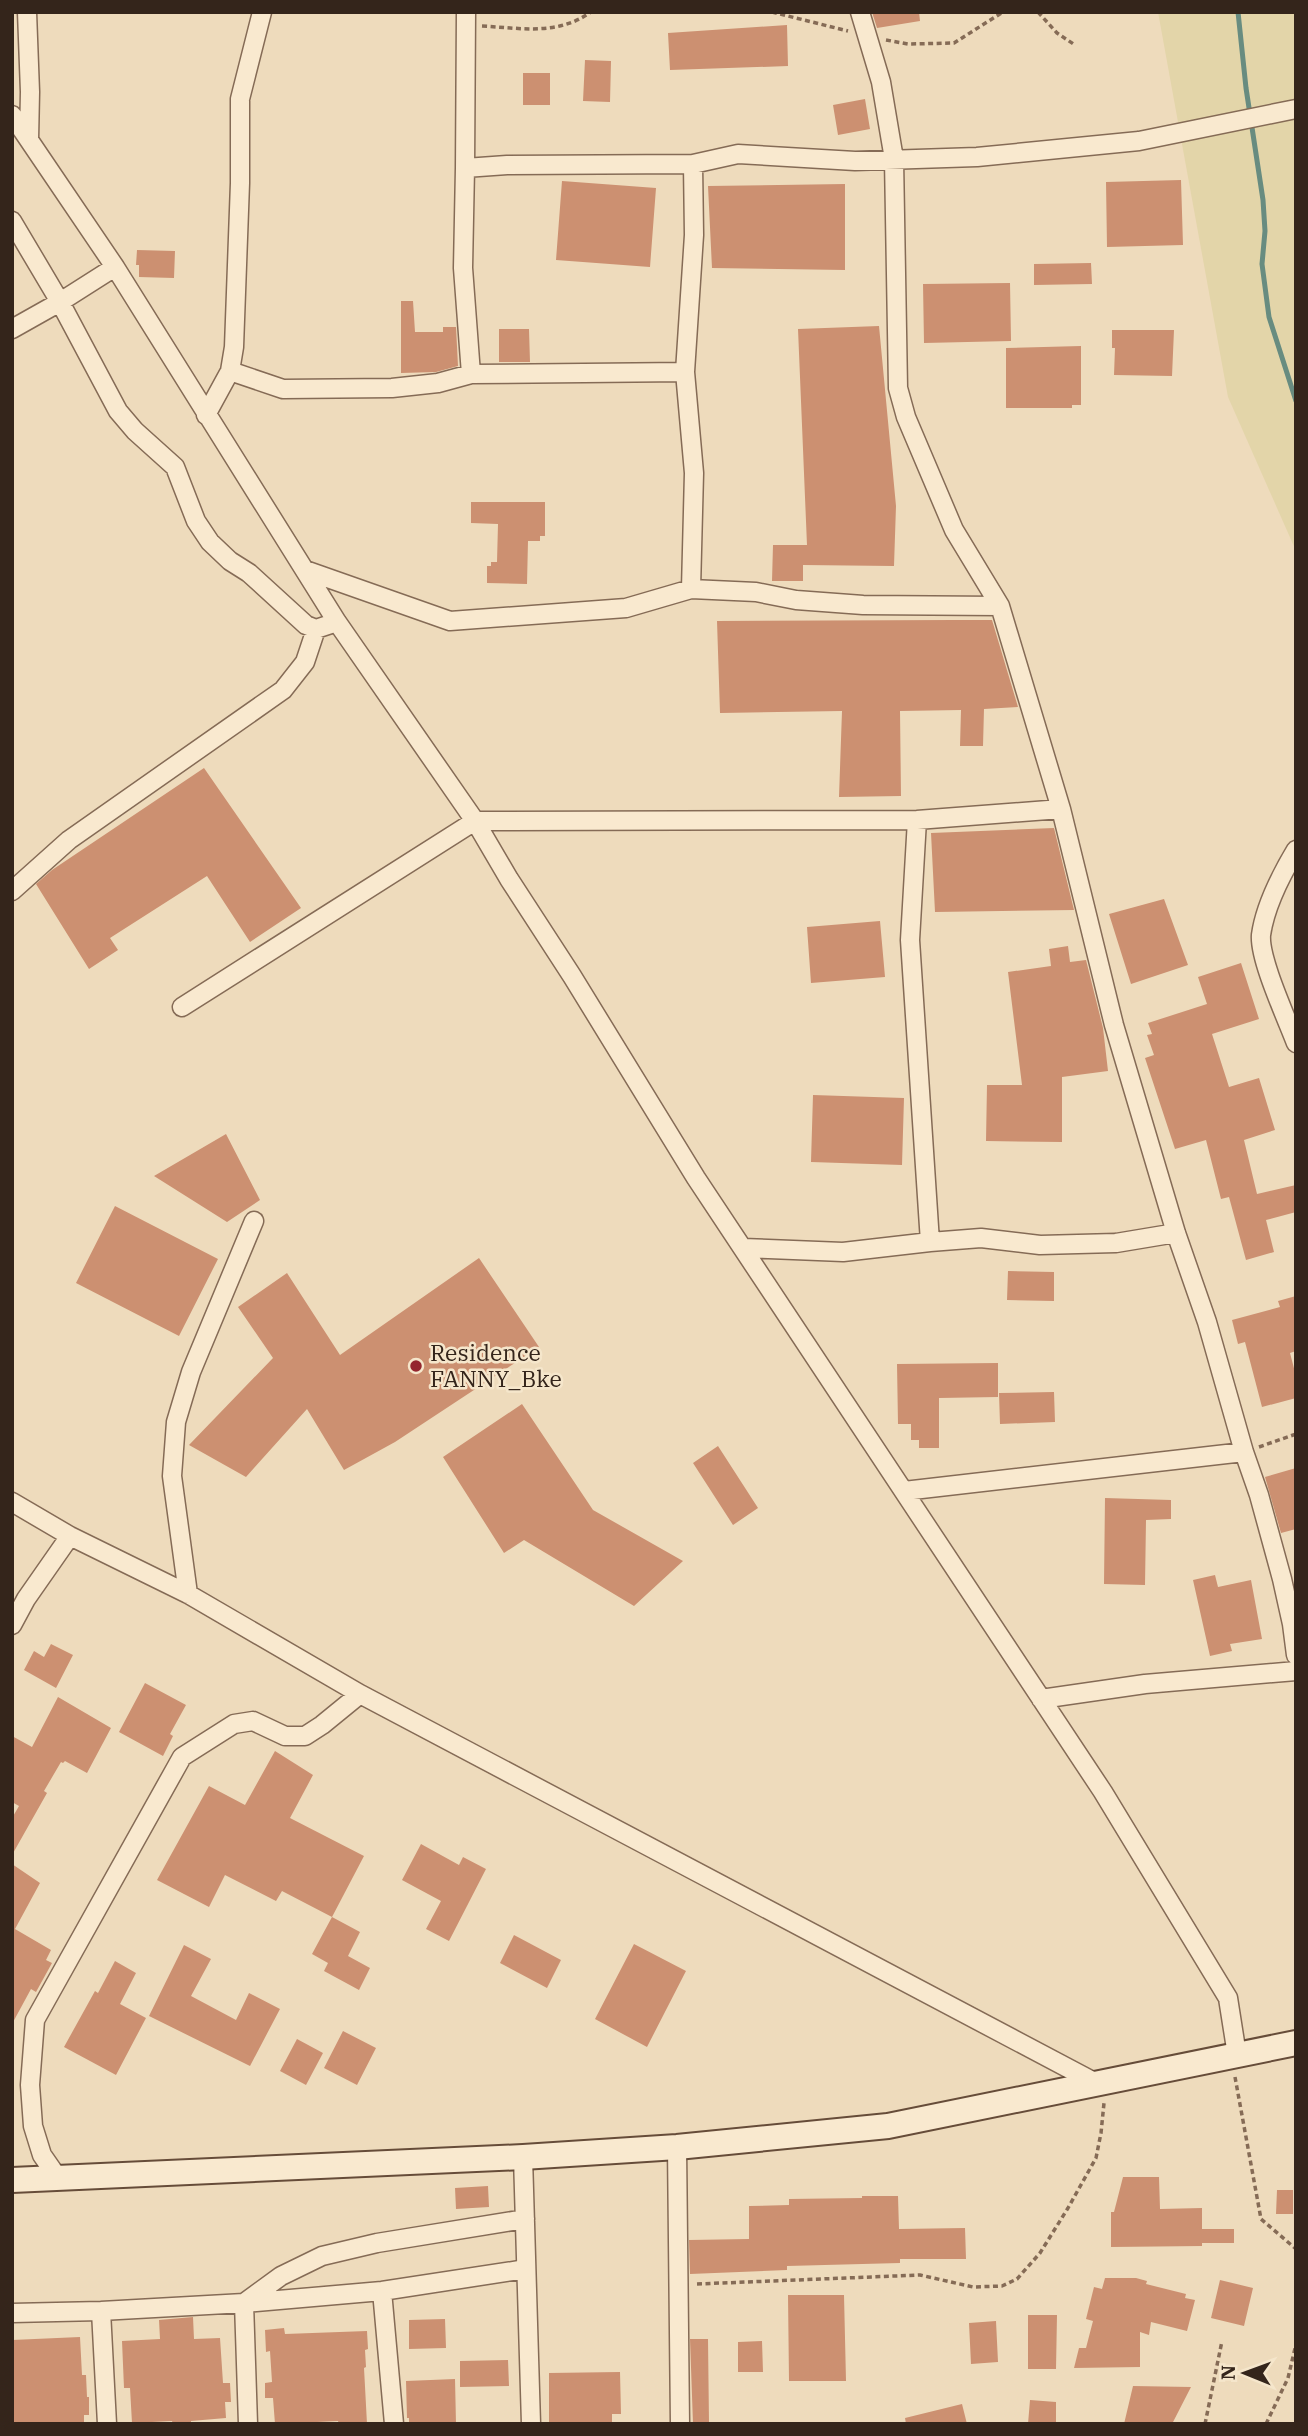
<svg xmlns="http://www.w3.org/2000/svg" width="1308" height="2436" font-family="'IBM Plex Serif',serif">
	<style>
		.farmland { fill: #e3d5a9 }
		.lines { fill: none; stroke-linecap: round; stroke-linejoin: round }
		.stream { stroke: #688c80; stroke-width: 5 }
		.building { fill: #cc9071 }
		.street-casing { stroke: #856b56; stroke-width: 21 }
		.secondary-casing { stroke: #664c39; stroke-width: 28 }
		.path { stroke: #856b56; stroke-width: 3.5; stroke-dasharray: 5 3.5; stroke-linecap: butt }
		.street { stroke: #f9e9cf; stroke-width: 18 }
		.secondary { stroke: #f9e9cf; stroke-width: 24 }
		.poi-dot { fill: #94252e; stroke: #f5e6cb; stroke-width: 2.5 }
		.labels { text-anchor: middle; stroke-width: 5; stroke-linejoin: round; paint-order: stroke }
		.poi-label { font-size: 23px; fill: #34251b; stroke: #f5e6cb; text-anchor: start }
	</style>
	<rect width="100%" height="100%" fill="#eedbbc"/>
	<!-- farmland -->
	<path class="farmland" d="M1158 12H1296V551L1228 397Z"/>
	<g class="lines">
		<!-- stream -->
		<path class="stream" d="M1238 12 1246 88 1263 200 1265 231 1262 264 1269 317 1296 401"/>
	</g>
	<!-- building -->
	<path class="building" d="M872 12H919L920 21 877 28Z
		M787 25 788 66 670 70 668 33Z
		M585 60 611 61 610 102 583 101Z
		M523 73H550V105H523Z
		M865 99 870 129 838 135 833 105Z
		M1181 180 1183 245 1107 247 1106 182Z
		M562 181 656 188 650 267 556 260Z
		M845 184V270L712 268 708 186Z
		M137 250 175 251 174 278 139 277V265H136Z
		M1091 263 1092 284 1034 285V264Z
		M1010 283 1011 341 924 343 923 284Z
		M401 301H413L415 332H443V327H456L458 366 436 372 401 373Z
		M879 326 896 506 894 566 803 565V581H772L773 545H807L798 329Z
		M499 329H529L530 362H499Z
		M1112 330H1174L1172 376 1114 375 1115 348H1112Z
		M1081 346V405H1072V408H1006V348Z
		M471 502H545V536H540V541H528L527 584 487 583V566H491V562H497L498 524 471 523Z
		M955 620H992L1018 707 984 709 983 746H960L961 710 900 711 901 796 839 797 842 711 720 713 717 621Z
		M204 768 301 908 250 942 207 876 110 938 118 950 89 969 36 884 52 870Z
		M1054 828 1074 910 935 912 931 833Z
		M1164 899 1188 965 1131 984 1109 914Z
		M880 921 885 977 811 983 807 927Z
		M1068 946 1070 962 1086 960 1103 1028 1108 1071 1062 1077V1142L986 1141 987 1085H1022L1008 972 1051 966 1049 949Z
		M1241 963 1259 1019 1212 1034 1229 1087 1259 1078 1275 1130 1244 1140 1257 1194 1296 1185V1212L1266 1220 1274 1252 1246 1260 1229 1197 1221 1199 1206 1140 1175 1149 1145 1058 1154 1055 1147 1035 1152 1034 1148 1023 1207 1004 1198 977Z
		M813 1095 904 1098 902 1165 811 1162Z
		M226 1134 260 1200 227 1222 154 1176Z
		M115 1206 218 1259 179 1336 76 1283Z
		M479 1258 539 1347 395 1442 344 1470 307 1409 246 1477 189 1445 273 1358 238 1307 287 1273 340 1355Z
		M1008 1271 1054 1272V1301L1007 1300Z
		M1296 1296V1351L1290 1353 1296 1376V1398L1262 1407 1245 1342 1238 1344 1232 1320 1280 1307 1278 1301Z
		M998 1363V1397L939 1398V1448H919V1440H911V1424H898L897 1364Z
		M1054 1392 1055 1422 1000 1424 999 1393Z
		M522 1404 593 1510 683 1561 634 1606 524 1540 504 1553 443 1457Z
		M718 1446 758 1508 733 1525 693 1463Z
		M1296 1468V1529L1281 1533 1265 1477Z
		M1105 1498 1171 1500V1519L1146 1520 1145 1585 1104 1584Z
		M1215 1575 1218 1587 1251 1580 1262 1639 1230 1644 1232 1651 1210 1656 1193 1580Z
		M51 1644 73 1655 56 1688 24 1670 34 1651 44 1657Z
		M145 1683 186 1705 170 1734 173 1736 163 1756 119 1732Z
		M58 1697 111 1728 87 1773 65 1761 63 1763 61 1762 44 1791 47 1793 12 1855V1818L19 1806 12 1802V1736L32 1747Z
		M275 1751 313 1775 290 1818 364 1856 332 1917 282 1891 276 1901 225 1875 209 1907 157 1880 209 1786 245 1805Z
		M421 1844 459 1865 463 1857 486 1869 449 1941 426 1929 441 1901 402 1880Z
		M12 1864 40 1883 15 1929 51 1950 46 1960 52 1963 36 1992 31 1989 12 2024Z
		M332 1917 360 1932 348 1956 370 1968 359 1990 324 1971 328 1963 312 1954Z
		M514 1935 561 1960 547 1988 500 1963Z
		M634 1944 686 1971 647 2047 595 2019Z
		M184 1945 211 1959 191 1996 236 2020 249 1993 280 2009 250 2066 149 2016Z
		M115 1961 136 1973 120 2004 146 2018 116 2075 64 2047 95 1991 98 1993Z
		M343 2031 376 2048 357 2085 324 2068Z
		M297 2039 323 2053 306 2085 280 2071Z
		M1123 2177H1159L1160 2209 1202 2208V2229H1234V2243H1202V2246L1111 2247V2212H1114Z
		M488 2186 489 2207 456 2209 455 2188Z
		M1277 2190H1293V2214H1276Z
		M862 2196H898L899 2229 965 2228 966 2259H900V2263L787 2266V2270L690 2274 689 2240 749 2239V2206L789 2205V2199L862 2198Z
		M1105 2278H1136L1147 2281 1146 2284 1186 2294 1185 2298 1195 2300 1187 2331 1151 2322 1149 2335 1140 2332V2367L1074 2368 1079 2348H1086L1093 2321 1086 2319 1094 2287 1102 2289Z
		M1220 2280 1253 2288 1244 2326 1211 2318Z
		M788 2295H844L846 2381H789Z
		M1028 2315H1057L1056 2369H1028Z
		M193 2317 194 2339 220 2338 223 2383H230L231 2402H225L226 2418 191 2421V2424H173L172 2421 132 2423 130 2388H124L122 2341 160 2339 159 2320Z
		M445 2319 446 2348 409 2349V2320Z
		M996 2321 998 2362 971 2364 969 2323Z
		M284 2328 285 2334 367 2331 368 2349 365 2350 366 2367 364 2368 367 2424H339L338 2421 275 2424 273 2398H265V2383L272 2382 270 2351 266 2352 265 2330Z
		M80 2337 82 2375H86L87 2397H89V2415H84V2424H12V2340Z
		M690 2339H708L709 2424H693Z
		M762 2341 763 2372H738V2342Z
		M508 2360 509 2386 460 2387V2361Z
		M620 2372 621 2414H612V2424H549V2373Z
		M455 2379 456 2424H409V2418H407L406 2381Z
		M1133 2386 1191 2387 1172 2424H1124Z
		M1030 2400 1056 2402V2424H1028Z
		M962 2404 967 2424H906L905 2418Z"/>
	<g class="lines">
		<defs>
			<path id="street" d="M27 12 30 92 29 140
				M860 12 881 82 894 159 898 388 906 417 954 530 1000 606 1061 809 1114 1025 1176 1233 1207 1322 1244 1452 1259 1495 1282 1579 1292 1624 1296 1655
				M12 115 115 267 337 622 475 821 509 879 572 976 696 1178 1103 1792 1228 1998 1237 2055
				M465 168 466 12
				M12 221 60 302 118 411 135 431 175 467 196 521 210 542 230 561 249 573 306 625 316 629 337 622
				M12 329 60 302 115 267
				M230 371 283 389 392 388 438 383 471 374 685 372
				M471 374 463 268 465 168 507 165 693 164 738 154 855 161 977 157 1139 141 1296 109
				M206 415 230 371 234 347 240 183V99L262 12
				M305 570 450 621 626 608 691 589 756 592 796 600 863 605 1000 606
				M691 589 694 473 685 372 694 235 693 164
				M917 820 910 940 930 1242
				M1296 850C1281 875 1265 906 1261 935 1259 959 1287 1019 1296 1043
				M12 891 69 840 283 690 305 662 316 629
				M182 1007 475 821 917 820 1061 809
				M743 1248 843 1252 930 1242 981 1238 1040 1245 1116 1243 1176 1233
				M904 1491 1244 1452
				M12 1502 70 1536 188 1594 360 1694 1098 2084
				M188 1594 172 1476 176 1422 191 1372 254 1221
				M12 1625 26 1599 70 1536
				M1041 1699 1145 1684 1296 1671
				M677 2147 680 2424
				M523 2157 531 2424
				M58 2178 42 2155 33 2126 30 2085 35 2020 182 1757 234 1724 253 1721 285 1736H305L322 1725 360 1694
				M382 2291 394 2424
				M101 2311 107 2424
				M12 2313 101 2311 244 2303 382 2291 526 2269
				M248 2424 244 2303 281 2276 322 2256 377 2243 525 2219"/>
			<path id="secondary" d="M12 2180 523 2157 677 2147 888 2126 1296 2043"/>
		</defs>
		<!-- street casing -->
		<use href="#street" class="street-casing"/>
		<!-- secondary casing -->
		<use href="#secondary" class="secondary-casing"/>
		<!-- path -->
		<path class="path" d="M772 12 848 31
			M1038 12 1057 33 1075 45
			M482 26C521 28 557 36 591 12
			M886 40 908 44 954 43 1003 12
			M1259 1447 1296 1434
			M1235 2077 1261 2219 1296 2249
			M697 2284 920 2275 973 2287 1002 2286 1017 2279 1040 2253 1068 2208 1096 2158 1101 2133 1104 2103
			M1205 2424 1222 2341
			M1266 2424 1288 2378 1296 2344"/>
		<!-- street -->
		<use href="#street" class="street"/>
		<!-- secondary -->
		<use href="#secondary" class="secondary"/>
	</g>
	<!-- markers -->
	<circle class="poi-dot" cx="416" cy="1366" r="7"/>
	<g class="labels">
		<!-- poi labels -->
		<g class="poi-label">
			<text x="430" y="1361">Residence<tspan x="430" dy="26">FANNY_Bke</tspan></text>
		</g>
	</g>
	<!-- border -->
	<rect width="1308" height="2436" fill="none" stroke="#34251b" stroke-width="28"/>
	<!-- north arrow -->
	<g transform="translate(1245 2373) rotate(271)" stroke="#f5e6cb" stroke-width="5" paint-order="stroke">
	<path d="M0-5L12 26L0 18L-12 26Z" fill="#34251b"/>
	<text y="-10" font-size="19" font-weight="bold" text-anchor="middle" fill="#34251b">N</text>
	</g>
</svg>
